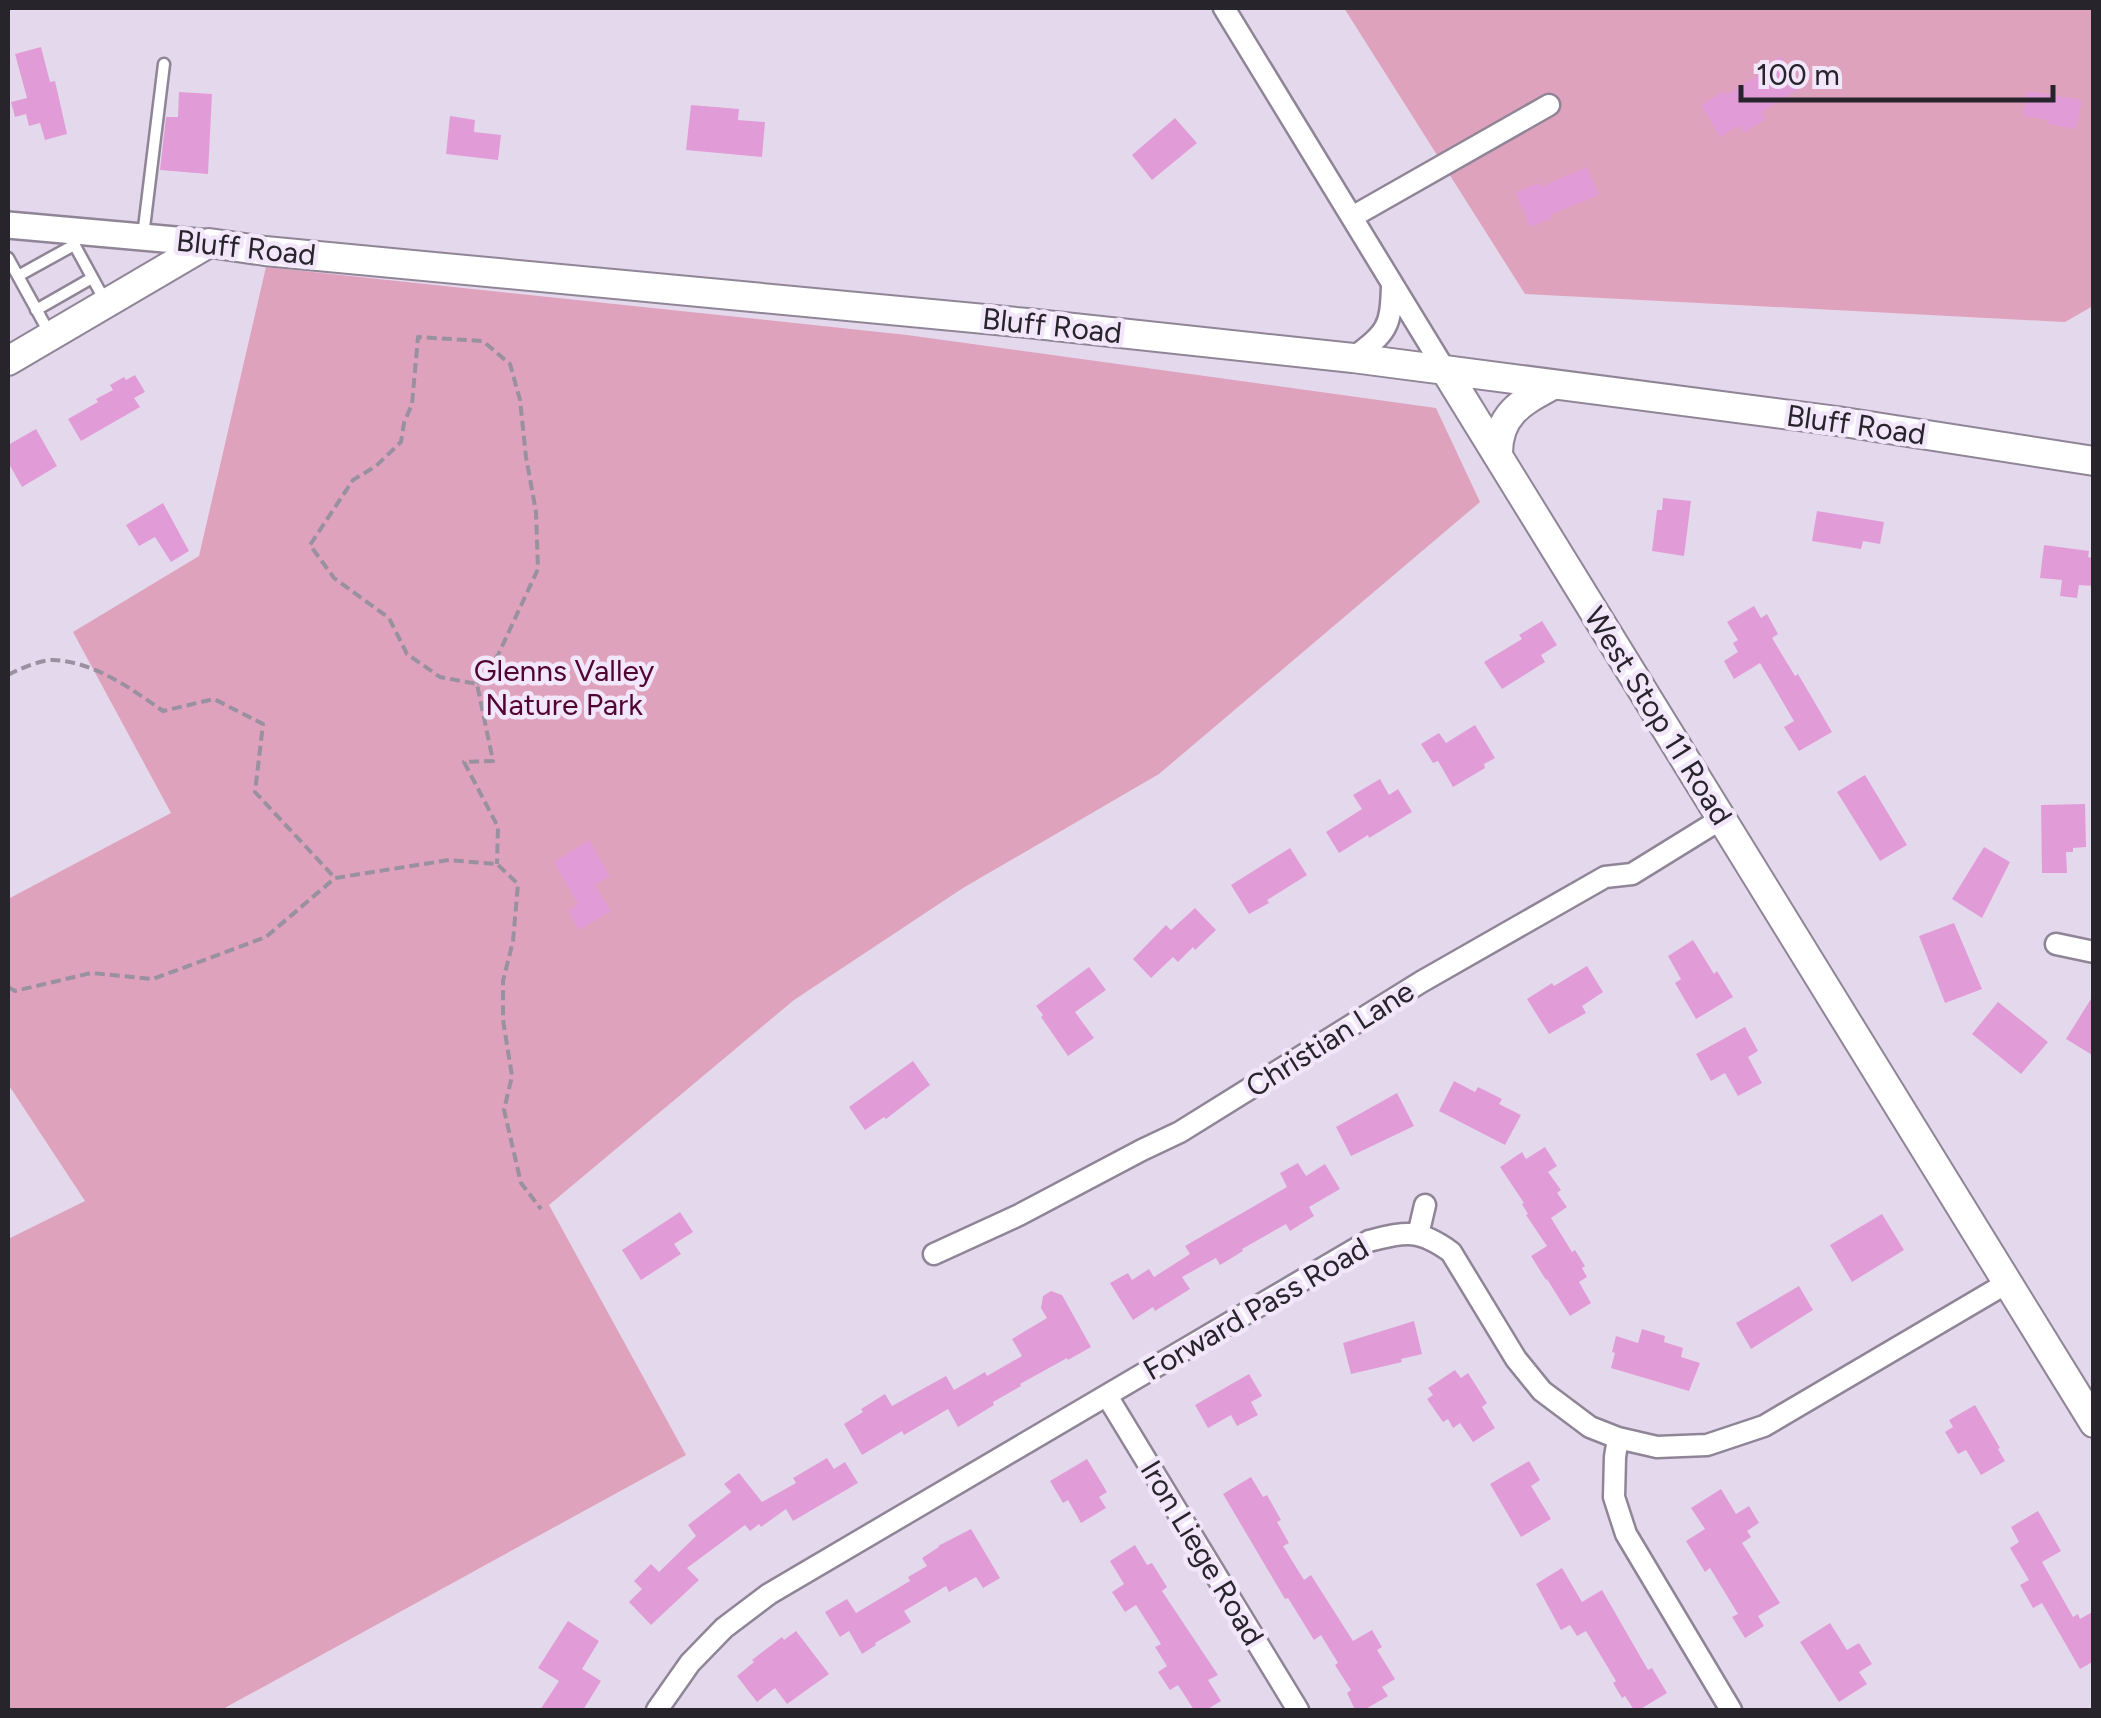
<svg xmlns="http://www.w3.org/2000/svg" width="2101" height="1718" font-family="Figtree,sans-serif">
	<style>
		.green { fill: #dfa2bc }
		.building { fill: #e19cd7 }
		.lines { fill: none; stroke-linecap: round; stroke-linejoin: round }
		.service-casing { stroke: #8f8597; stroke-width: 15 }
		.minor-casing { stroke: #8f8597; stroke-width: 25 }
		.tertiary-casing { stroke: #8f8597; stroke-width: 30 }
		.secondary-casing { stroke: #8f8597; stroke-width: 32 }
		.path { stroke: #99919f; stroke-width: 4; stroke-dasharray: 10 5; stroke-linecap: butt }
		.service { stroke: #fff; stroke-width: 10 }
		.minor { stroke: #fff; stroke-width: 20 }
		.tertiary { stroke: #fff; stroke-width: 25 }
		.secondary { stroke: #fff; stroke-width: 28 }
		.labels { text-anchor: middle; stroke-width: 9; stroke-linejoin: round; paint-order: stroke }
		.street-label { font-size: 30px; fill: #28242b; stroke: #f2e6fa }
		.park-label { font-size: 30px; fill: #510431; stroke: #f2e6fa }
	</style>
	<rect width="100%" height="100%" fill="#e4d9ec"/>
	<!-- green -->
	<path class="green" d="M1344 8H2093V306L2065 322 1525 294Z
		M266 267 907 335 1436 408 1480 502 1159 774 963 888 794 1000 549 1205 686 1455 221 1710H8V1239L85 1201 8 1084V899L171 813 73 632 199 556Z"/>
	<!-- building -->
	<path class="building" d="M41 47 50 82 55 81 67 134 45 140 40 123 29 126 26 114 15 117 11 102 27 98 15 54Z
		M1781 56 1800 88 1762 112 1766 119 1744 133 1739 126 1720 137 1701 105 1723 91 1726 95 1765 71 1763 67Z
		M2027 91 2082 100 2076 129 2048 124 2049 120 2023 116Z
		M179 92 212 94 208 174 160 170 166 117H178Z
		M691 105 739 109 738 120 765 122 762 157 686 150Z
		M450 116 475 120 474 132 501 135 498 160 446 154Z
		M1175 118 1197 143 1152 180 1132 155Z
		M1587 167 1599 195 1550 215 1552 218 1530 227 1516 192 1538 183 1540 187Z
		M135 375 145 392 134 398 140 407 81 441 68 419 98 402 96 399 113 390 110 385 124 377 126 380Z
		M36 429 57 466 22 487 8 462V445Z
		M1663 498 1691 501 1684 556 1652 551 1657 510H1662Z
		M163 503 189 551 171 562 155 537 139 546 126 525Z
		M1817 511 1884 522 1880 544 1863 541 1861 549 1812 541Z
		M2044 545 2089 551 2088 557 2094 558V586L2079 585 2077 598 2060 596 2062 580 2040 578Z
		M1754 606 1761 618 1767 614 1778 634 1772 638 1795 676 1798 674 1832 732 1799 751 1784 727 1794 721 1760 663 1734 679 1724 661 1738 652 1733 643 1738 640 1727 622Z
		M1542 621 1557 645 1541 655 1545 662 1502 689 1484 662 1522 639 1519 635Z
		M1475 725 1495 758 1484 764 1485 768 1453 787 1438 761 1433 763 1421 744 1439 733 1446 743Z
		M1865 775 1907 845 1880 861 1837 792Z
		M1380 779 1389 795 1398 789 1412 812 1369 838 1368 835 1339 853 1326 832 1362 809 1353 795Z
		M2085 804 2086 847 2073 848V852H2066L2067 873H2042L2041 805Z
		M589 840 610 876 595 885 611 911 579 930 568 911 578 904 554 862Z
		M1984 847 2010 862 1982 918 1952 899Z
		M1290 848 1307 875 1267 900 1269 903 1249 914 1231 885Z
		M1195 908 1216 930 1195 950 1193 947 1178 962 1173 957 1151 978 1133 959 1166 925 1171 930Z
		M1954 923 1982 989 1945 1003 1919 936Z
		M1693 940 1714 974 1717 971 1733 997 1696 1019 1675 983 1681 979 1668 956Z
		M1587 966 1603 992 1582 1006 1586 1013 1549 1034 1527 999 1552 983 1554 986Z
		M1089 967 1106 990 1075 1012 1094 1038 1068 1056 1041 1017 1043 1015 1036 1006Z
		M2094 994V1056L2066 1039Z
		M1998 1002 2048 1042 2021 1074 1972 1034Z
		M1745 1027 1758 1051 1748 1057 1762 1083 1738 1096 1725 1073 1711 1081 1696 1054Z
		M913 1061 930 1085 886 1119 884 1117 865 1130 849 1107Z
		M1454 1081 1475 1092 1478 1087 1502 1099 1499 1104 1521 1115 1505 1145 1439 1111Z
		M1397 1093 1414 1126 1351 1156 1336 1127Z
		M1545 1147 1557 1166 1548 1172 1561 1190 1557 1193 1567 1207 1551 1218 1572 1252 1575 1250 1585 1266 1582 1268 1587 1277 1579 1282 1591 1303 1570 1316 1547 1279 1546 1280 1531 1256 1547 1246 1526 1215 1528 1214 1522 1204 1524 1203 1500 1167 1522 1152 1526 1159Z
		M1298 1163 1306 1176 1325 1164 1340 1189 1309 1207 1314 1216 1290 1231 1286 1224 1242 1249 1243 1251 1220 1265 1216 1258 1182 1277 1190 1289 1155 1311 1153 1307 1133 1320 1110 1283 1128 1273 1132 1280 1149 1269 1154 1277 1190 1254 1185 1246 1287 1187 1280 1173Z
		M680 1212 693 1232 674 1244 681 1254 641 1280 622 1250Z
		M1882 1214 1904 1250 1852 1282 1830 1245Z
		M1799 1286 1813 1310 1751 1349 1736 1323Z
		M1051 1291 1062 1295 1091 1347 1068 1360 1067 1358 1020 1384 1021 1386 993 1402 994 1405 958 1427 948 1409 904 1435 902 1431 862 1455 844 1424 863 1412 861 1409 885 1394 892 1406 946 1376 954 1390 985 1372 987 1376 1022 1356 1012 1339 1047 1318 1041 1308 1043 1296Z
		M1414 1321 1422 1354 1401 1359 1402 1362 1351 1374 1343 1343Z
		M1642 1329 1665 1336 1664 1342 1683 1348 1681 1357 1700 1363 1689 1391 1611 1368 1615 1353 1612 1352 1616 1336 1638 1343Z
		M1455 1370 1461 1378 1468 1373 1487 1403 1482 1407 1495 1428 1473 1442 1460 1423 1453 1428 1448 1419 1443 1422 1427 1399 1433 1395 1428 1388Z
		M1249 1374 1262 1396 1251 1402 1258 1415 1237 1426 1231 1415 1208 1428 1195 1405Z
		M1975 1405 2000 1448 1998 1449 2005 1461 1981 1475 1966 1450 1958 1454 1945 1432 1953 1427 1949 1420Z
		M827 1458 834 1469 845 1462 858 1483 793 1521 786 1509 761 1527 759 1524 750 1531 745 1525 687 1568 699 1580 651 1625 629 1602 642 1589 634 1581 651 1564 659 1572 696 1536 688 1525 731 1492 724 1484 739 1473 762 1502 796 1483 793 1478Z
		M1087 1459 1107 1492 1099 1497 1106 1508 1081 1523 1068 1500 1063 1503 1050 1481Z
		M1529 1461 1540 1480 1531 1486 1551 1519 1521 1537 1490 1484Z
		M1251 1477 1263 1497 1267 1495 1281 1520 1277 1522 1289 1543 1283 1546 1304 1580 1311 1575 1353 1641 1372 1630 1382 1647 1377 1650 1395 1679 1382 1687 1388 1696 1364 1710H1355L1347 1693 1351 1690 1335 1665 1338 1663 1321 1635 1314 1640 1288 1598 1285 1599 1223 1494Z
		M1721 1489 1736 1514 1749 1506 1759 1523 1747 1531 1751 1537 1742 1543 1780 1603 1758 1616 1764 1626 1745 1638 1732 1617 1738 1614 1710 1568 1705 1572 1686 1541 1705 1529 1691 1508Z
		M2038 1511 2061 1551 2042 1562 2073 1617 2078 1614 2080 1619 2094 1611V1661L2080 1669 2042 1603 2033 1608 2020 1585 2029 1580 2010 1548 2019 1542 2011 1527Z
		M971 1529 1000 1578 983 1588 976 1577 949 1592 946 1586 904 1611 911 1622 875 1643 876 1645 862 1654 849 1631 840 1637 825 1612 847 1599 856 1613 910 1581 908 1577 927 1566 922 1558 939 1547 938 1546Z
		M1135 1545 1147 1565 1152 1563 1167 1587 1162 1591 1218 1675 1208 1680 1221 1701 1206 1710H1194L1178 1685 1170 1690 1158 1672 1167 1666 1155 1647 1161 1644 1136 1605 1125 1612 1112 1592 1124 1584 1110 1561Z
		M1562 1568 1582 1602 1602 1590 1648 1670 1652 1668 1667 1693 1639 1710H1634L1625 1696 1622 1698 1613 1683 1616 1681 1586 1631 1577 1636 1570 1625 1561 1630 1536 1584Z
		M568 1621 599 1641 582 1669 601 1681 583 1710H540L559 1681 538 1668Z
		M1830 1623 1847 1650 1859 1643 1872 1664 1859 1672 1867 1684 1839 1702 1800 1642Z
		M796 1631 829 1674 787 1704 775 1688 757 1702 737 1676 754 1662 752 1660 782 1637 784 1640Z"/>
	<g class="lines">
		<defs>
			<path id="service" d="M69 235 104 299
				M143 236 164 64
				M8 258 51 336
				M18 276 74 245
				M36 310 92 278"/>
			<path id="minor" d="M1224 8 1445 370
				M1352 217 1549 105
				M1353 358C1387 332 1391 328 1392 285
				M2056 944 2094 952
				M1418 1235 1425 1205
				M934 1254 1019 1215 1142 1150 1180 1132 1421 982 1605 877 1632 874 1721 819
				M1107 1396 1298 1710
				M1618 1438 1615 1457 1614 1497 1626 1534 1731 1710
				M657 1710 690 1663 724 1628 769 1594 1369 1241C1406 1232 1418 1228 1451 1252L1516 1359 1542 1391 1590 1427 1618 1438 1657 1447 1707 1445 1764 1426 2007 1283"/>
			<path id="tertiary" d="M8 225 209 243"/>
			<path id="secondary" d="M8 361 209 243 265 251 1027 323 1353 358 1837 421 2094 461
				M1445 370 2094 1423
				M1498 456C1497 415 1521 402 1553 385"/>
		</defs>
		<!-- service casing -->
		<use href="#service" class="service-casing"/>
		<!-- minor casing -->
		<use href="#minor" class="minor-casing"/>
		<!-- tertiary casing -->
		<use href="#tertiary" class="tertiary-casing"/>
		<!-- secondary casing -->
		<use href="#secondary" class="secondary-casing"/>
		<!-- path -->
		<path class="path" d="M8 675C19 669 40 660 53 660 95 662 130 688 163 711L214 699 263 724 255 792 335 878
			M477 684 498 655 538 569 536 512 526 457 520 400 510 364 483 341 418 337 412 404 404 423 401 442 376 466 353 480 310 545 334 578 389 618 407 654 440 677 477 684 493 761 464 762 498 827 497 864
			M8 987 15 991 91 973 153 979 266 937 335 878 449 860 497 864 518 884 513 941 503 981V1020L512 1076 504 1110 521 1183 541 1209"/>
		<!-- service -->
		<use href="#service" class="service"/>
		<!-- minor -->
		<use href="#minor" class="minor"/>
		<!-- tertiary -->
		<use href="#tertiary" class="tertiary"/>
		<!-- secondary -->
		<use href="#secondary" class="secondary"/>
	</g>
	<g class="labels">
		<!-- street labels -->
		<g class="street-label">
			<text transform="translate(246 248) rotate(6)" y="10">Bluff Road</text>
			<text transform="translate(1052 326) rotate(6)" y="10">Bluff Road</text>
			<text transform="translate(1856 425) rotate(8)" y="10">Bluff Road</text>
			<text transform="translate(1658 716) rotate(58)" y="10">West Stop 11 Road</text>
			<text transform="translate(1330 1039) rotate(-32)" y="10">Christian Lane</text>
			<text transform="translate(1256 1309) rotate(-30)" y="10">Forward Pass Road</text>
			<text transform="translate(1202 1553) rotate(59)" y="10">Iron Liege Road</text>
		</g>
		<!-- park labels -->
		<g class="park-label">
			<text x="564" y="681">Glenns Valley<tspan x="564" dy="34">Nature Park</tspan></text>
		</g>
	</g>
	<!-- border -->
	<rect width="2101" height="1718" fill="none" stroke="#28242b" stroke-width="20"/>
	<!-- scale -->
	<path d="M1741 85v15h312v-15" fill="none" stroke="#28242b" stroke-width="5"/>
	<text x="1756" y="85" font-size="30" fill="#28242b" stroke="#f2e6fa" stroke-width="8" paint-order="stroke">100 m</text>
</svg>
